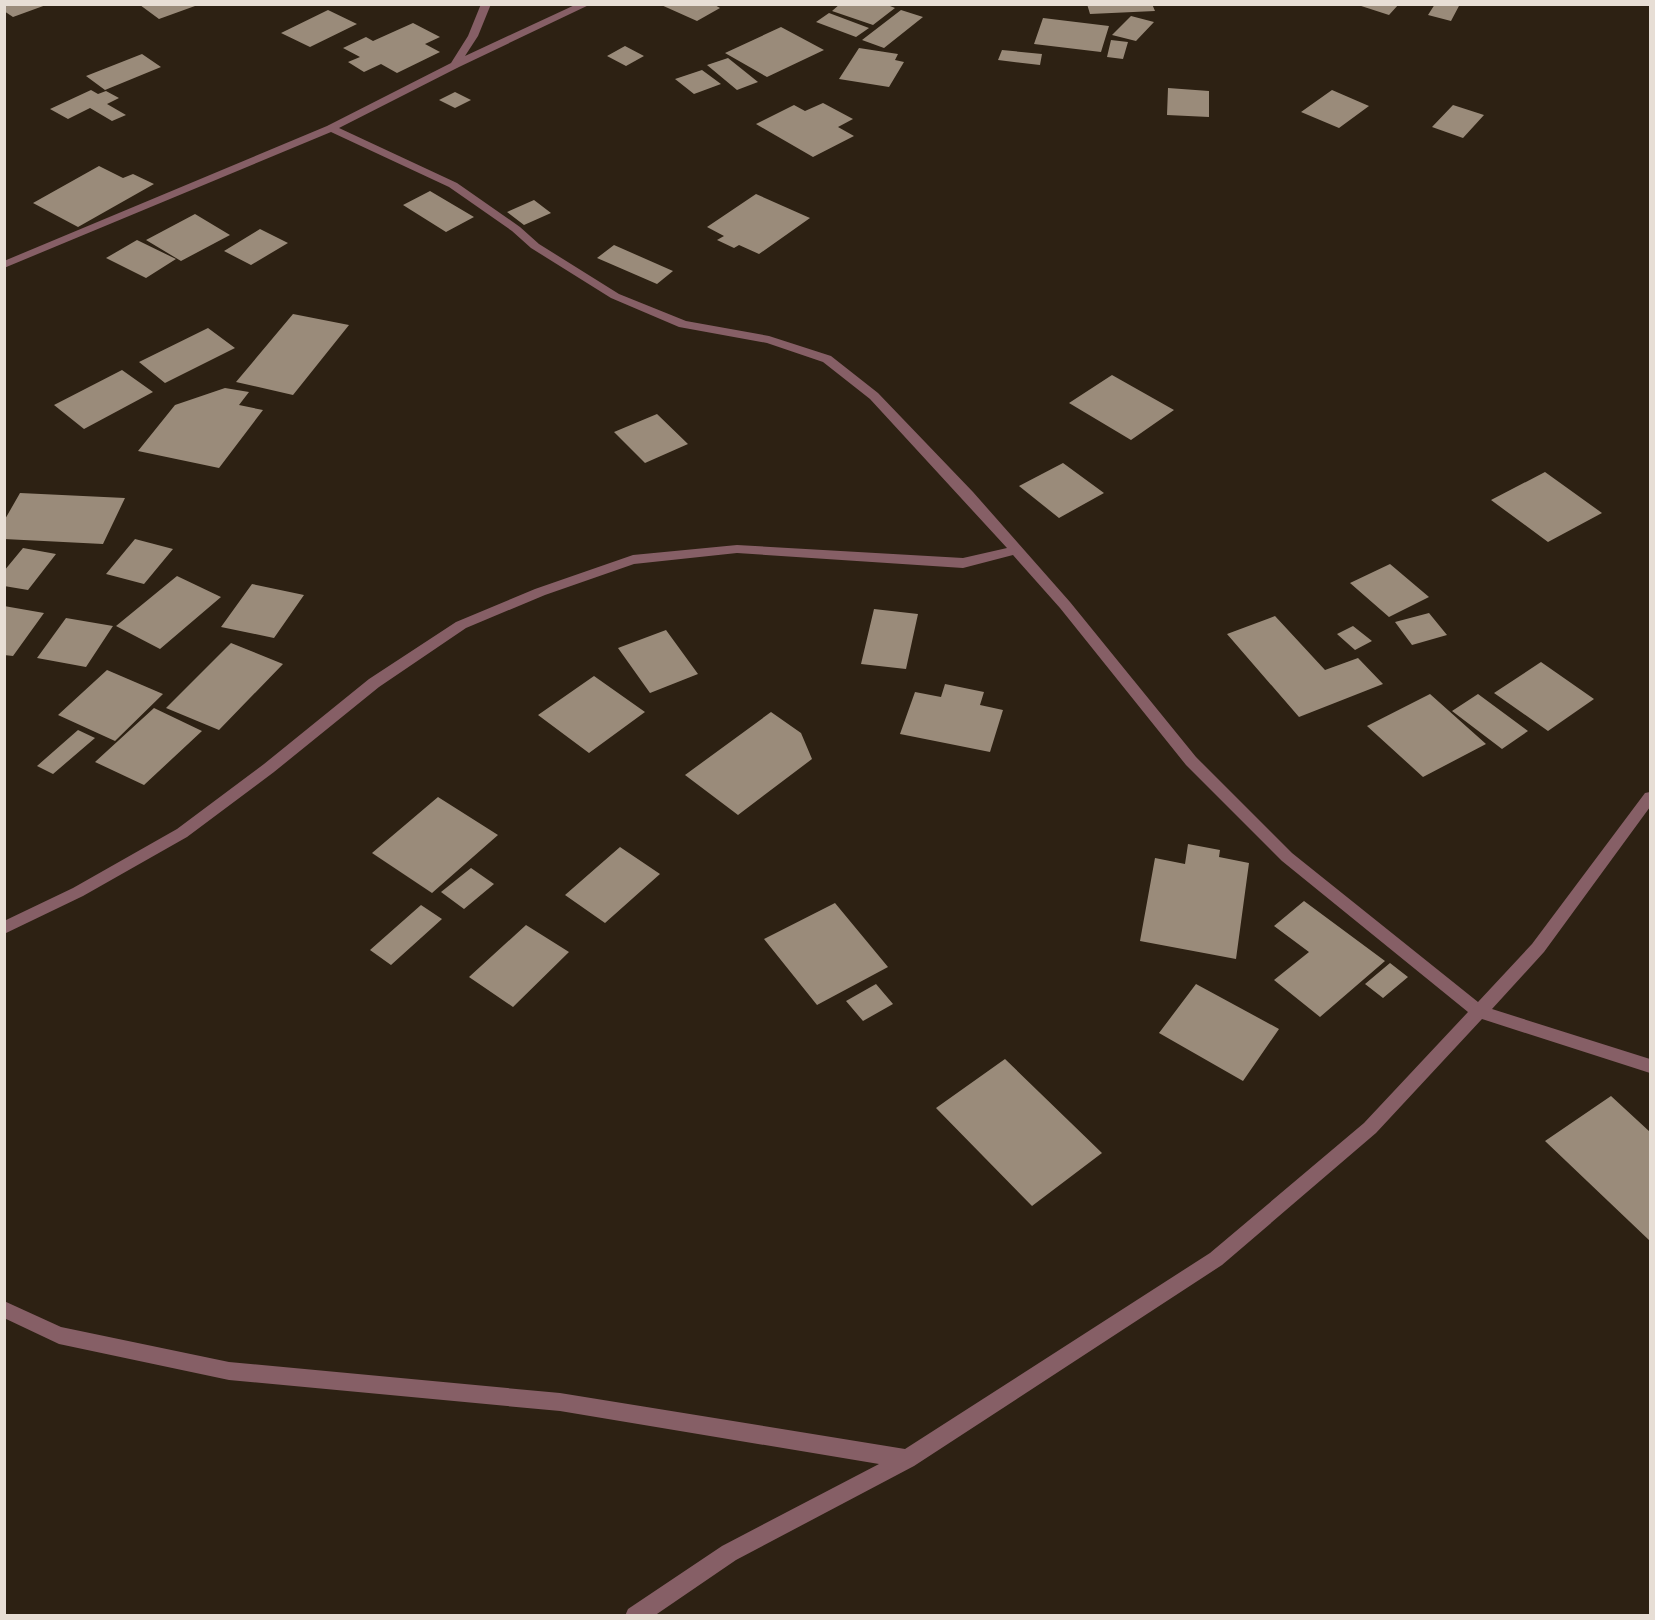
<svg xmlns="http://www.w3.org/2000/svg" width="1655" height="1620" font-family="'PT Sans Narrow',sans-serif">
	<style>
		.building { fill: #9a8b7a }
		.lines { fill: none; stroke-linecap: round; stroke-linejoin: round }
		.minor { fill: #865f66; fill-rule: evenodd }
	</style>
	<rect width="100%" height="100%" fill="#2d2113"/>
	<!-- building -->
	<path class="building" d="M4 4H46V5L13 17 4 11Z
		M142 4H193L195 6 159 19 140 5Z
		M659 4H713L720 8 697 21Z
		M840 4H885L895 8 873 25 832 11Z
		M1087 4H1152L1155 11 1090 14Z
		M1355 4H1399L1389 15Z
		M1435 4H1460L1451 21 1428 15Z
		M328 10 357 24 310 47 281 33Z
		M901 10 923 17 884 48 862 40Z
		M829 13 869 28 856 37 816 22Z
		M1131 16 1154 22 1136 41 1112 35Z
		M1043 18 1109 26 1101 52 1034 44Z
		M413 23 440 37 425 44 440 52 397 73 381 64 364 72 348 62 360 57 343 48 366 37 373 41Z
		M781 27 824 50 767 77 725 53Z
		M1111 40 1128 42 1123 59 1107 57Z
		M625 46 644 56 626 66 607 56Z
		M859 48 898 54 895 60 904 62 889 87 839 79Z
		M1002 50 1042 54 1040 65 998 60Z
		M142 54 161 67 105 90 86 76Z
		M728 58 758 82 737 90 707 65Z
		M702 70 721 84 694 94 675 79Z
		M1168 88 1209 91V117L1167 115Z
		M91 90 98 94 106 91 119 98 107 104 126 115 112 121 90 108 68 119 50 109Z
		M1332 90 1369 106 1339 128 1301 112Z
		M455 92 471 100 455 108 439 100Z
		M823 103 853 119 838 127 854 136 813 157 756 124 794 105 805 111Z
		M1453 105 1484 115 1463 138 1432 127Z
		M99 166 123 178 133 174 154 184 78 227 33 203Z
		M430 191 474 217 446 232 403 205Z
		M756 194 810 218 759 254 739 245 734 248 717 240 724 236 707 227Z
		M534 200 551 213 524 225 507 212Z
		M195 214 230 235 181 261 146 240Z
		M260 229 288 243 251 265 224 251Z
		M137 240 176 259 146 278 106 258Z
		M614 245 673 271 657 284 597 258Z
		M293 314 349 325 293 395 236 382Z
		M208 328 235 348 165 383 139 362Z
		M122 370 153 392 84 429 54 405Z
		M1112 375 1174 410 1131 440 1069 403Z
		M225 388 249 392 239 405 263 410 219 468 138 451 175 405Z
		M657 414 688 444 645 463 614 432Z
		M1063 463 1104 493 1059 518 1019 486Z
		M1545 472 1602 513 1548 542 1491 500Z
		M20 493 125 498 103 544 4 539V521Z
		M135 539 173 549 144 584 106 574Z
		M23 548 56 554 28 590 4 586V571Z
		M1390 564 1429 597 1389 617 1350 583Z
		M177 576 221 597 160 649 116 626Z
		M252 584 304 595 274 638 221 627Z
		M4 606 44 613 13 656 4 655Z
		M874 609 918 614 906 669 861 664Z
		M1429 613 1447 635 1412 645 1395 622Z
		M1275 616 1325 670 1358 658 1383 684 1299 717 1227 634Z
		M66 618 113 626 86 667 37 658Z
		M1353 626 1372 641 1355 650 1337 634Z
		M666 630 698 674 650 693 618 648Z
		M231 643 283 664 219 730 166 708Z
		M1541 662 1594 699 1548 731 1494 693Z
		M107 670 163 694 115 741 58 715Z
		M594 676 645 712 589 753 538 715Z
		M945 684 984 692 980 705 1003 710 990 752 900 734 915 692 941 697Z
		M1430 694 1486 744 1423 777 1367 726Z
		M1478 694 1528 731 1502 749 1452 711Z
		M154 708 202 731 144 785 95 762Z
		M771 712 801 733 812 759 738 815 685 775Z
		M78 730 95 738 53 774 37 766Z
		M438 797 498 835 432 893 372 853Z
		M1188 844 1220 850 1219 857 1249 863 1236 959 1140 941 1155 858 1185 864Z
		M620 847 660 874 605 923 565 895Z
		M471 868 494 884 464 909 441 892Z
		M1304 901 1385 961 1320 1017 1274 980 1309 952 1274 926Z
		M835 903 888 967 817 1005 764 939Z
		M421 905 442 919 391 965 370 950Z
		M526 925 569 952 513 1007 469 977Z
		M1390 963 1408 977 1383 998 1365 984Z
		M876 984 893 1004 863 1021 846 1001Z
		M1196 984 1279 1029 1243 1081 1159 1033Z
		M1005 1059 1102 1153 1032 1206 936 1108Z
		M1611 1096 1650 1132V1241L1545 1141Z"/>
	<g class="lines">
		<!-- minor -->
		<path class="minor" d="M481 4H491L478 36 465 56 577 4H591L459 67 339 128 457 183 520 227 539 244 619 294 686 321 769 336 831 356 878 393 973 492 1070 602 1196 757 1292 853 1478 1002 1532 944 1645 793 1650 792V807L1544 952 1492 1009 1650 1059V1073L1482 1019 1376 1133 1222 1265 914 1466 736 1560 654 1616H625L628 1609 722 1546 879 1464 560 1411 229 1380 59 1344 4 1318V1301L61 1327 229 1362 560 1393 905 1449 1210 1253 1364 1123 1468 1012 1282 861 1186 765 1060 608 1013 555 963 568 737 553 634 564 545 595 466 628 379 687 274 772 187 837 83 896 4 934V921L73 888 177 829 264 764 369 679 456 622 535 589 633 555 737 545 963 558 1007 548 870 399 823 362 767 343 679 327 611 298 531 248 512 231 449 187 331 132 4 268V261L327 126 451 63 468 36Z"/>
	</g>
	<!-- border -->
	<rect width="1655" height="1620" fill="none" stroke="#e7ded5" stroke-width="12"/>
</svg>
